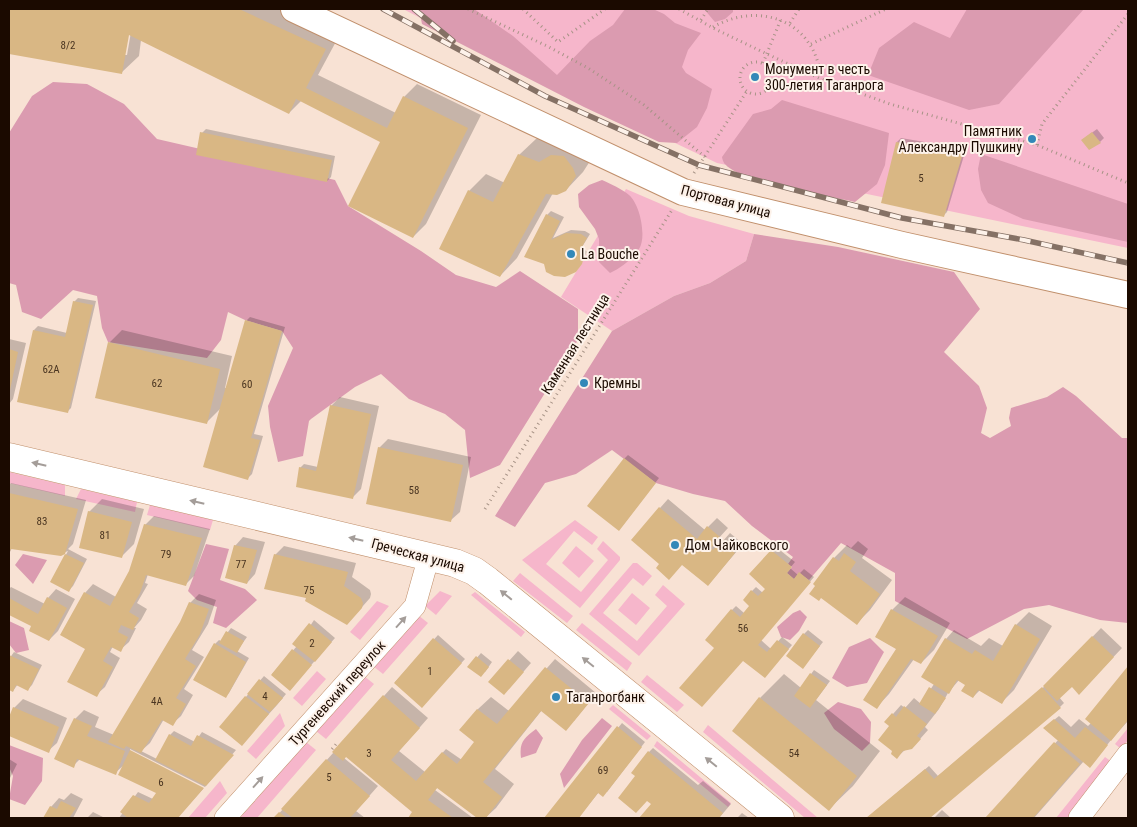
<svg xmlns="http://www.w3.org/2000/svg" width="1137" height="827" font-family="'Roboto Condensed',sans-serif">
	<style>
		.green { fill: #f6b6cb }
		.forest { fill: #db9bb0 }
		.shadow { fill: #0003 }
		.building { fill: #d9b784 }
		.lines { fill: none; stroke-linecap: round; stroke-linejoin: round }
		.minor-casing { stroke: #c08f6b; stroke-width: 22 }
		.tertiary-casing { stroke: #c08f6b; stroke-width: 28 }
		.secondary-casing { stroke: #c08f6b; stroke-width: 29 }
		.path { stroke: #a79386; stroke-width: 3; stroke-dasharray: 1 4; stroke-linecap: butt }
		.minor { stroke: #fff; stroke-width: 21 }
		.tertiary { stroke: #fff; stroke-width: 26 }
		.secondary { stroke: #fff; stroke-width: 28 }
		.rail-casing { stroke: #857165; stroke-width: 5.5 }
		.rail { stroke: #fdf2ea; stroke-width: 4; stroke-dasharray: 11; stroke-linecap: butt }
		.oneway { fill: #a49d99 }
		.poi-dot { fill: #3388b8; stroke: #fdf2ea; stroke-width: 2 }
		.labels { text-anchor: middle; stroke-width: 4; stroke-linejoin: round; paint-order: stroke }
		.number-label { font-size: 11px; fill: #4a3521 }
		.poi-label { font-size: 14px; fill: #1b0a00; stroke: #fdf2ea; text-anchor: start }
		.street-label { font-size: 14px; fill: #1b0a00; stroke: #fdf2ea }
	</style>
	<rect width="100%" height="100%" fill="#f8e2d4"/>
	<!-- green -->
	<path class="green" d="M403 9H1128V248L717 163 524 71Z
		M626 189 689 216 754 234 746 261 710 283 674 296 612 331 561 297Z
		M9 472 65 485V496L9 483Z
		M81 489 137 502 135 512 76 499Z
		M150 505 213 520 210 530 147 515Z
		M575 520 598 537 592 545 574 531 546 564 581 592 608 560 597 549 603 541 620 557V560L580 608 522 560Z
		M576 546 594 561 579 578 562 563Z
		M633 563H637L652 576 643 586 633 578 603 613 637 641 667 606 655 595 663 585 685 604 639 656 589 614Z
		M520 573 573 616 567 623 513 581Z
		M440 591 452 596 436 615 425 606Z
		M475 592 525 632 521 637 471 595Z
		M632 593 650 608 636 625 618 610Z
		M377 601 389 606 360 640 350 632Z
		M418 615 428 623 383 674 373 666Z
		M582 623 632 663 627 671 576 630Z
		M317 671 326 679 302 706 293 698Z
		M647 675 684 705 677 712 641 682Z
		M364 676 374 684 326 739 316 731Z
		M613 705 651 736 647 740 609 709Z
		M280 713 285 726 256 759 247 751Z
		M708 725 818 818H805L703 732Z
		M1128 728V740L1121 749 1115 744Z
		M657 741 731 803 728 807 654 746Z
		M306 742 316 750 257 818H240Z
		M1105 757 1112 762 1068 818H1056Z
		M220 781 227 793 205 818H188Z"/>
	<!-- forest -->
	<path class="forest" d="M419 9H474L513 36 557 75 590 41 613 25 625 9H653L664 14 675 23 701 33 688 50 682 67 686 73 712 89 707 108 697 127 677 143 659 142 584 107 422 24Z
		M704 9H733V12L725 19 715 22Z
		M967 9H1084L999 104 969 110 868 75 879 48 914 22 950 38Z
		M53 82 87 84 124 104 157 139 335 180 348 206 421 251 456 275 496 287 520 271 578 309V340L500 465 470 478 465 430 445 414 409 399 381 374 355 387 311 419 309 421 303 456 278 462 270 427 268 406 293 348 282 331 245 320 228 312 221 340 207 358 108 342 102 328 97 296 73 290 41 319 22 312 16 285 9 283V133L32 96Z
		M782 100 889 133 885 165 877 184 855 202C830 196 739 182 725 164 724 164 722 158 722 157L753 114 771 109Z
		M981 154 1128 204V242L1023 219 988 203 981 190 978 169Z
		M602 180C611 184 622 189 629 195 640 204 647 237 639 249 632 259 621 268 610 273L599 262V239L595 229 579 207 578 194 589 185Z
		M754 234 838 247 954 272 980 309 944 352 979 386 987 408 981 433 990 438 1011 426 1009 418 1011 408 1047 397 1063 387 1076 396 1122 438H1128V623L1100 620 1049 605 1024 609 967 639 895 601V573L841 543 809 580 799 573 794 579 787 573 792 567 788 564 793 557 752 526 725 501 693 494 656 483 612 450 576 474 545 483 515 527 495 516 612 331 674 296 710 283 746 261Z
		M206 544 229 549 220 580 245 589 257 600 226 628 213 623 217 607 197 600 188 591Z
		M23 554 47 560 33 584 15 565Z
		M800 610 807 617 799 631 790 640 781 637 777 627 793 613Z
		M9 621 24 628 29 650 16 653 9 644Z
		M870 638 884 652 867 683 847 687 832 678 849 647Z
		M838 702 861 709 871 722 870 743 862 751 834 729 824 713Z
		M602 718 612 726 564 788 560 774 582 740Z
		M536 729 543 738 536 753 521 758C519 742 524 738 536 729Z
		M9 745 43 758 42 781 25 805 9 799 13 776 9 767Z"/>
	<!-- shadow -->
	<path class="shadow" d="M9 9H132L124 55H127L135 9H279L339 36 318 75 396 113 404 97 417 84 481 115 426 224 413 237 382 141 302 100 289 113 141 40 139 56 121 73 9 53Z
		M206 129 335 156 331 177 327 181 202 133Z
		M1097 129 1104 138 1100 142 1082 140Z
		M537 138 592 158 583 172 566 190 553 193 517 258 500 276 469 191 486 174 505 183 519 155Z
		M901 138 966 149 947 212 943 216 897 142Z
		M551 211 564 217 553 238 571 230 585 231 590 234 582 247 587 252 579 267 545 263 547 215Z
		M78 298 96 301 71 408 67 412 34 330 38 326 67 333 74 302Z
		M250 317 285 327 254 434 263 436 252 474 248 478 221 408 206 423 109 343 122 330 232 356 225 388H227L246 321Z
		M9 339 26 343 13 399 9 404Z
		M340 397 379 406 361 489 352 498 300 468 304 464 318 467 331 406Z
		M388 439 471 457 460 512 451 520 379 448Z
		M628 455 659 478 623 525 624 459Z
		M11 483 86 500 73 544 68 549 87 559 73 586 69 590 52 581 68 551 61 554 12 548 9 554V485Z
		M102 499 144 509 134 544 121 557 89 512Z
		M668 499 705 530 717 518 728 528 718 539 722 542 730 533 743 544 708 585 683 564H661L660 508Z
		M154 516 210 529 194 576 186 584 148 574 145 583 148 584 137 603 147 609 141 620 134 628H136L129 642 120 650 113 646 110 652 120 658 105 687 96 695 87 649 85 593 93 584 116 597 131 571 145 525Z
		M243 537 265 542 255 574 247 583 235 546Z
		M858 541 868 549 862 558 892 580 870 610 857 623 817 585 834 558 847 545 851 548Z
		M284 546 356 563 352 577 370 590 371 594 370 598 355 615 307 597 275 555Z
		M776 547 795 562 790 568 798 575 804 569 814 577 761 640 771 649 782 637 792 645 768 673 743 659 715 648 732 610 736 606 744 613 751 605 752 591 756 587 763 593 767 589 750 574Z
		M11 587 45 604 48 598 56 589 75 599 58 631 49 640 33 626 9 613V589Z
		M199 594 216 600 208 624 192 650 204 657 184 689 193 695 181 716 172 724 164 719 150 743 141 751 157 759 170 735 174 731 195 742 202 732 236 750 205 787 130 749V752L203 789 177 818H119L138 792 153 799 158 793 124 765 115 773 80 759 73 766 75 719 84 710 99 717 95 727 114 735 181 623 190 603Z
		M905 597 950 623 934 650 921 663 914 659 889 694 877 707 897 649 876 637 892 610Z
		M1029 612 1052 626 1014 690 1001 703 980 690 973 697 967 684 959 680 948 693 939 709 925 727 928 730 912 748 905 750 897 757 891 726 893 714 901 705 905 708 914 698 921 704 934 684 946 639 954 630 981 646 989 638 1003 646 1016 625Z
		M314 620 335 638 298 680 272 674 297 646Z
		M231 628 247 637 237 651 249 658 229 693 225 697 215 644 219 640 221 641Z
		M1101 628 1122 648 1087 685 1072 686 1059 697 1064 703 1060 707 929 818H867L929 766 938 776 1045 686Z
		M808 630 823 642 803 667 804 634Z
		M438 635 465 659 426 702 395 682Z
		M518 651 531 663 512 685 490 682Z
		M14 652 42 665 32 685 28 689 18 684 13 691 9 689V659Z
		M481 653 492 662 485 672 469 667Z
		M555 659 596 693 574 721 542 710 495 769 514 784 496 808 485 818H479L438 787 435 790 473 818H409L417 808 346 756 344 758 378 786 356 811 365 818H275L392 687 428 718 399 751 425 772 446 749 462 760 476 742 461 730 478 709 491 697 509 711Z
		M1128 668V721L1111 740 1094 762 1084 761 1034 818H987L1059 739 1049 724 1059 716 1071 727 1079 719 1088 726 1091 723 1087 719Z
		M814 670 830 681 816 700 880 751 853 786 829 809 760 698 784 674 801 688Z
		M264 676 286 694 277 705 250 735 220 727Z
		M23 699 67 718 57 743 48 751 9 735V720L14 708Z
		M622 723 645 742 607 792H599L578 818H545Z
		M653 748 698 785 703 781 731 804 719 818H641L653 804 636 776 649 752Z
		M9 759 17 764 9 780Z
		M71 793 83 799 73 818H44L51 807 59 798 64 800Z
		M942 810 951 818H934Z
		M93 812 105 818H87Z
		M742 813 749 818H737Z"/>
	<!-- building -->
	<path class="building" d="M9 9H239L326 49 306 88 387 128 403 96 468 128 413 238 348 206 380 142 296 99 289 114 129 35 122 74 9 54Z
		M200 132 332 160 327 182 196 155Z
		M1092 132 1101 143 1089 150 1081 140Z
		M896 142 963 153 944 217 881 203Z
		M518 154 539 162 551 155 564 156 573 168 576 176 566 191 557 195 546 194 500 277 439 249 468 190 493 202Z
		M546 214 560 221 551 240 566 233 581 234 587 238 579 252 584 257 582 264 576 272 565 277 554 276 546 272 544 264 524 257Z
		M73 301 93 305 68 413 17 402 33 330 65 337Z
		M245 320 282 331 251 438 260 440 248 480 203 467Z
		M108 342 220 369 207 424 95 398Z
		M9 349 18 352 10 390H9Z
		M330 405 371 414 353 499 296 487 299 467 316 471Z
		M378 447 463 465 451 522 366 504Z
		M624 458 656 483 619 531 587 506Z
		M9 493 78 509 65 554 61 556 11 549 9 553Z
		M659 507 697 539 707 526 720 537 711 548 713 550 721 541 735 553 708 586 682 565 669 580 656 568 659 564 631 540Z
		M88 511 132 522 122 558 79 548Z
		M144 524 202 538 186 586 146 575 140 593 129 612 139 618 133 630 121 625 118 632 128 637 121 652 111 647 103 661 113 667 97 697 67 682 85 649 60 635 84 592 110 606 129 571Z
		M234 545 257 550 247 584 225 578Z
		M771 550 792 567 787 573 794 579 799 572 811 582 758 645 767 652 777 640 789 649 765 678 743 661 702 707 679 688 714 648 705 640 731 609 740 617 749 606 743 600 751 590 758 596 765 589 749 574Z
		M844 553 856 562 850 571 880 594 857 625 821 598 819 601 809 594 815 586 813 584 833 557 839 561Z
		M65 554 84 563 69 592 50 582Z
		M274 554 348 572 344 586 361 598 363 603 362 608 347 625 305 601 306 598 264 589Z
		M47 597 67 608 49 641 29 631 31 626 9 615V598L38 614Z
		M189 602 209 609 200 634 185 659 196 666 176 698 186 704 173 726 162 720 141 753 126 746 124 749 108 742 180 622Z
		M891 609 938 636 921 664 911 659 877 709 863 700 896 649 875 637Z
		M309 623 332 642 315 662 292 644Z
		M1015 624 1040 639 1002 704 978 690 973 698 961 691 965 685 957 680 949 694 921 677 945 638 972 654 975 650 993 661Z
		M226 631 244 641 237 653 219 643Z
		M803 633 820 646 803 669 786 656Z
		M1092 636 1114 657 1079 695 1072 687 1057 701 1043 686Z
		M433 638 462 663 422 708 394 683Z
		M214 643 246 662 226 698 193 680Z
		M292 649 312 665 290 691 271 675Z
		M9 655 39 669 28 691 16 685 13 692 9 690Z
		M476 656 489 667 481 677 467 667Z
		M508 659 524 672 504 695 488 682Z
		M1128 666V720L1111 741 1085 719Z
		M545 667 589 703 566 731 541 711 483 782 502 797 486 818H477L437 788 428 800 453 818H408L412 812 346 757 343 761 332 752 383 695 420 728 391 760 416 781 442 752 457 764 474 742 459 730 477 709 497 724Z
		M810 673 827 685 810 708 794 696Z
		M259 679 283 698 270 712 247 694Z
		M929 687 946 698 935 714 919 704Z
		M1042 687 1061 708 930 818H866L925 769 934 779Z
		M245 696 269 714 242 746 219 727Z
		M759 697 857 776 829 811 732 731Z
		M904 706 927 724 917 736 921 739 912 749 903 751 897 759 891 754 892 751 878 740 889 726 884 722 892 713 896 717Z
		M13 707 59 727 49 753 9 736V717Z
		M74 718 92 726 87 736 125 751 116 775 77 759 74 768 54 759Z
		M1054 719 1075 738 1085 727 1108 745 1090 768 1043 728Z
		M617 726 642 747 603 797 598 793 579 818H544Z
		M169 734 191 746 197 735 234 755 206 786 155 760Z
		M1054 742 1080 764 1033 818H985Z
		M130 750 204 788 178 818H128L120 812 133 795 149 803 156 793 118 775Z
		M648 751 723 813 719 818H639L651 804 647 801 636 813 618 798 635 776 631 773Z
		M326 759 370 796 350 818H293L281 809Z
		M61 801 76 808 69 818H43L50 806 57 809Z
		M279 812 287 818H273Z"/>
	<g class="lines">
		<defs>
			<path id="minor" d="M225 818 415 606 429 556
				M1079 818 1128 754"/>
			<path id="tertiary" d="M294 9 683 192 902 245 1128 295"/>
			<path id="secondary" d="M9 457 455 563 474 571 488 581 780 818"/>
		</defs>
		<!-- minor casing -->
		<use href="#minor" class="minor-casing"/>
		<!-- tertiary casing -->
		<use href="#tertiary" class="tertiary-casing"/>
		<!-- secondary casing -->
		<use href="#secondary" class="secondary-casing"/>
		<!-- path -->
		<path class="path" d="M468 9 547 46 588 68 644 105 705 157
			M523 9 558 42 605 9
			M679 9 713 28 767 54 821 79 890 104 1037 145 1128 183
			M701 20 708 9
			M790 23 799 9
			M713 27C761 0 816 22 821 79
			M811 44 886 9
			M740 78a16 16 0 1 1 32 0a16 16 0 1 1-32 0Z
			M763 63 781 19
			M1037 145 1042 124 1128 14
			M694 173 747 91
			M485 509 672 210
			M332 749 337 743"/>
		<!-- minor -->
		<use href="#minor" class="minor"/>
		<!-- tertiary -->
		<use href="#tertiary" class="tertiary"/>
		<!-- secondary -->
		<use href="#secondary" class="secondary"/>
		<defs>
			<path id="rail" d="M383 9 545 96 699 165 902 218 1024 240 1128 263
				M414 9 453 41"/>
		</defs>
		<!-- rail casing -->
		<use href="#rail" class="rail-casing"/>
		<!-- rail -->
		<use href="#rail" class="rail"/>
	</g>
	<!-- one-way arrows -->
	<defs><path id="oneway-solid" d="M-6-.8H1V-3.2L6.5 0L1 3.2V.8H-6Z" transform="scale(1.25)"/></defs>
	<g class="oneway">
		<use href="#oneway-solid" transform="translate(39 464) rotate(-167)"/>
		<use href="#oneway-solid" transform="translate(197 502) rotate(-167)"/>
		<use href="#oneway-solid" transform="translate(356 539) rotate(-167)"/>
		<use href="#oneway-solid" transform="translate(506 595) rotate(-141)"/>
		<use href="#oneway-solid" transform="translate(401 622) rotate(-48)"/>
		<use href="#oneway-solid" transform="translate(588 662) rotate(-141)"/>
		<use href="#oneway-solid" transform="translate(711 762) rotate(-141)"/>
		<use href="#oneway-solid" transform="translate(258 782) rotate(-48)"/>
	</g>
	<!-- markers -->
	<g class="poi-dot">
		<circle cx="755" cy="77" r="5"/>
		<circle cx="1032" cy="139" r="5"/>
		<circle cx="571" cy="254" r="5"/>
		<circle cx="584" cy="383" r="5"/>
		<circle cx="675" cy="545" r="5"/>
		<circle cx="556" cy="697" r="5"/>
	</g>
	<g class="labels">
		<!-- number labels -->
		<g class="number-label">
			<text x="68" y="49">8/2</text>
			<text x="921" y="182">5</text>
			<text x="51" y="373">62А</text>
			<text x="157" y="387">62</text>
			<text x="247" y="388">60</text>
			<text x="414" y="494">58</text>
			<text x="42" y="525">83</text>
			<text x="105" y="539">81</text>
			<text x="166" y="558">79</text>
			<text x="241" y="568">77</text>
			<text x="309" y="594">75</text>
			<text x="743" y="632">56</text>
			<text x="312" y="647">2</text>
			<text x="430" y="675">1</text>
			<text x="265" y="700">4</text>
			<text x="157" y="705">4А</text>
			<text x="369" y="757">3</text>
			<text x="794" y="757">54</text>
			<text x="603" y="774">69</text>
			<text x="329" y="781">5</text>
			<text x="161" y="786">6</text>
		</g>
		<!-- poi labels -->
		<g class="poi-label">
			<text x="765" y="74">Монумент в честь<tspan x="765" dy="16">300-летия Таганрога</tspan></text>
			<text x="1022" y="136" text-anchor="end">Памятник<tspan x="1022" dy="16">Александру Пушкину</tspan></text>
			<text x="581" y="259">La Bouche</text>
			<text x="594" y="388">Кремны</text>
			<text x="685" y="550">Дом Чайковского</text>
			<text x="566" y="702">Таганрогбанк</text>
		</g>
		<!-- street labels -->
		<g class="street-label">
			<text transform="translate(726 201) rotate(15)" y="5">Портовая улица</text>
			<text transform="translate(575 344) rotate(-58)" y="5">Каменная лестница</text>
			<text transform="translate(418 555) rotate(15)" y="5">Греческая улица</text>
			<text transform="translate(337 693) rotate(-48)" y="5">Тургеневский переулок</text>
		</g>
	</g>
	<!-- border -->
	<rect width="1137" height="827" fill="none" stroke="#1b0a00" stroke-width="20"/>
</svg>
